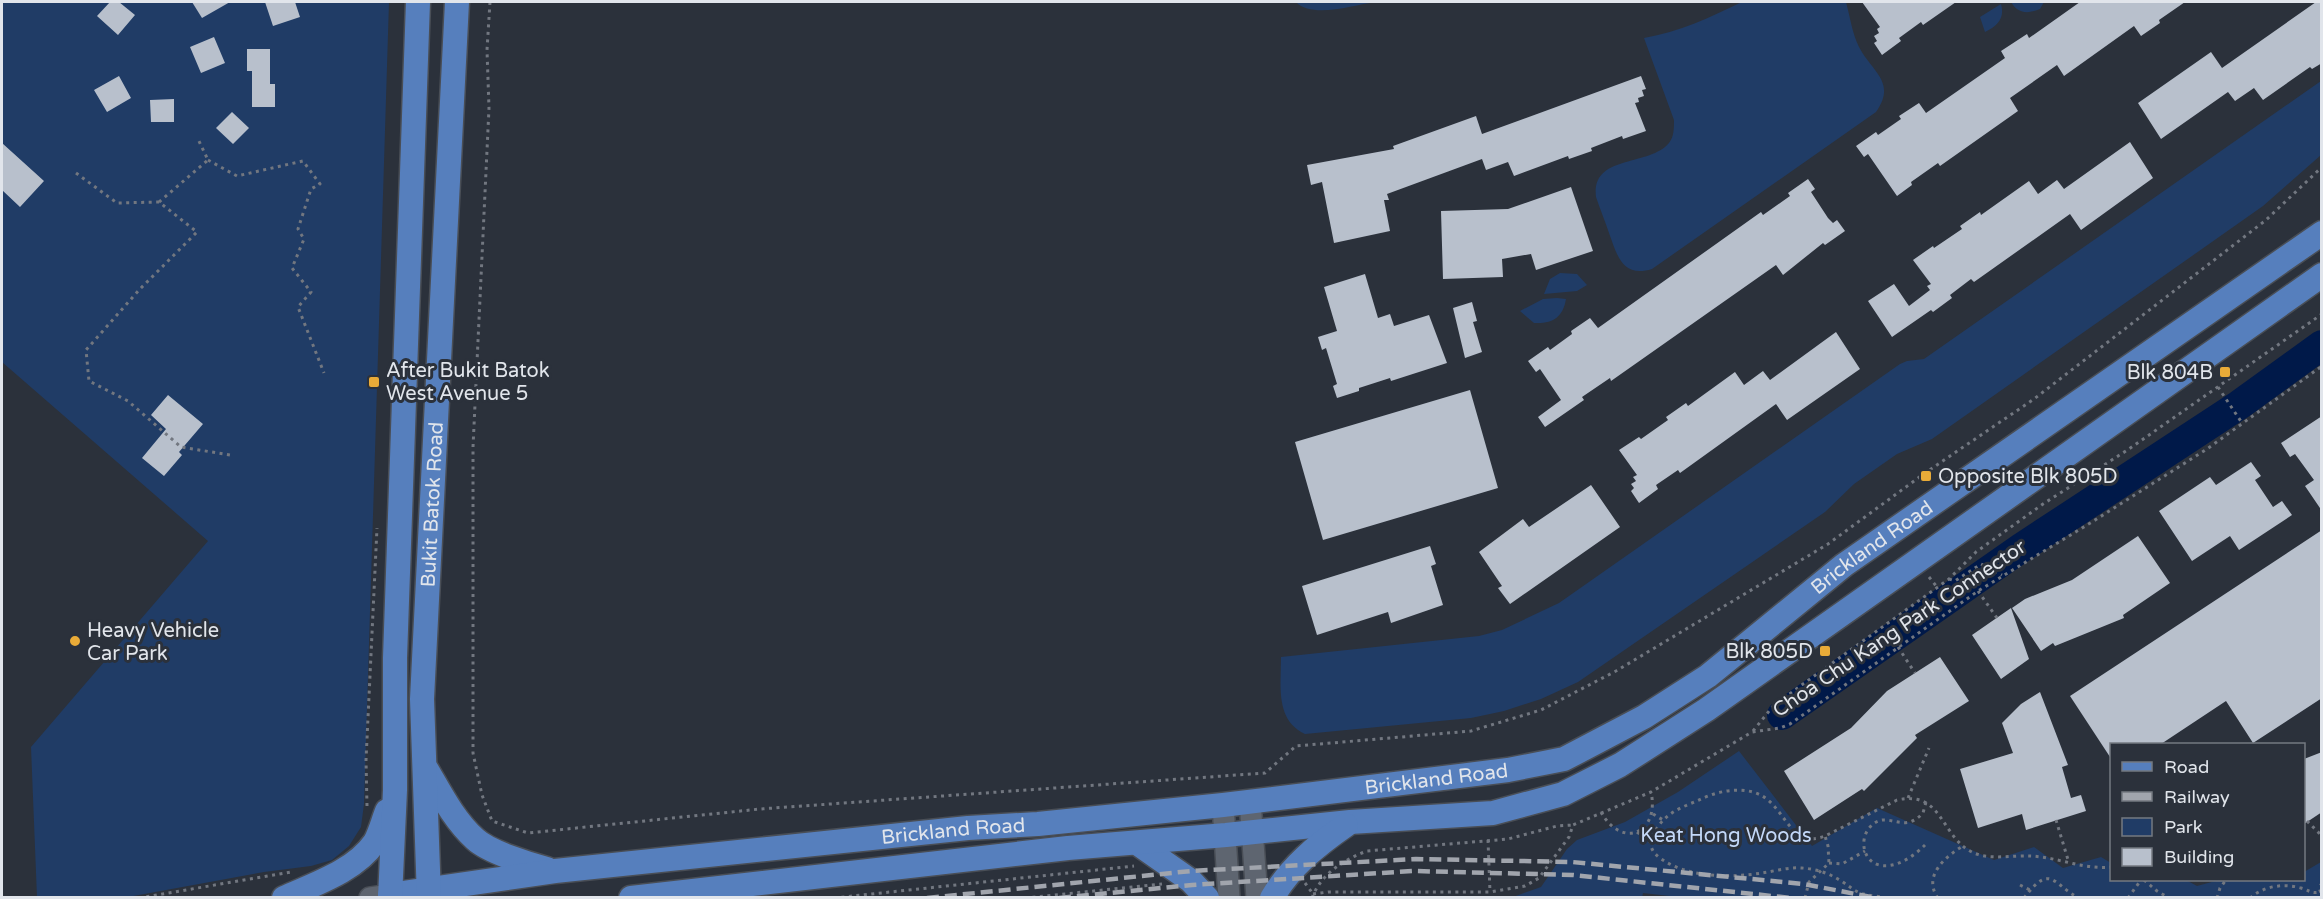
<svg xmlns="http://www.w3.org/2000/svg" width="2323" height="899" font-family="'Varela Round',sans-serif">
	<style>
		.green { fill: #203c66 }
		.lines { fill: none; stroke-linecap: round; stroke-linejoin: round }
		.river { stroke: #001949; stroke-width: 30 }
		.building { fill: #b8c0cc }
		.secondary-casing { stroke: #494e56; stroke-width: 24 }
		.primary-casing { stroke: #494e56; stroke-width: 27 }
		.path { stroke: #727780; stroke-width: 3; stroke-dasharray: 3 4.5; stroke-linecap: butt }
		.secondary { stroke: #5e6570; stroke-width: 21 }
		.primary { stroke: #567fbd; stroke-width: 24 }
		.rail { stroke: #a1a5ad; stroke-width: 4.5; stroke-dasharray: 12 6; stroke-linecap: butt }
		.poi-dot { fill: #e9ab38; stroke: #2b313b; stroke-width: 2 }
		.labels { text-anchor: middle; stroke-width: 6; stroke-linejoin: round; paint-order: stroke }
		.poi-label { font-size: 20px; fill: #e1e5eb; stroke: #2b313b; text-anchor: start }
		.street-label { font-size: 20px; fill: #e1e5eb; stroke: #2b313b }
		.park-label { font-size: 20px; fill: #c3d8f8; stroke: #2b313b }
	</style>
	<rect width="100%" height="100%" fill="#2b313b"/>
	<!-- green -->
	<path class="green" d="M2 2H389L364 804 361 827 349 846 332 860 311 866 264 872 128 897H37L31 747 208 541 2 362Z
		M1296 2H1375C1354 5 1312 19 1296 2Z
		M1742 2H1846C1850 16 1852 33 1859 47 1872 72 1897 82 1876 112L1652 269C1622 278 1617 255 1609 233 1605 221 1600 209 1596 197 1591 154 1649 167 1669 143 1674 137 1674 128 1674 120L1644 38C1679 32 1711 17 1742 2Z
		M2011 2H2044L2040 9C2028 14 2018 14 2011 2Z
		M2001 4C2005 18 1998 26 1985 32L1980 17Z
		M2321 81V155L2263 206 1932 439 1897 454 1854 484 1825 512 1578 682 1541 699 1504 711 1471 718 1305 734C1275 720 1281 686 1281 657L1479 636 1502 630 1559 603 1900 364 1907 361 1924 359Z
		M1560 273 1577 274 1587 285 1577 291 1544 294 1550 279Z
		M1557 298 1566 299C1563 317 1553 324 1534 323L1520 311 1543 299Z
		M1739 751 1812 846 1877 808 1994 860 2034 847 2063 868 2101 857 2111 863 2112 880H2186L2197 886 2219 880H2304V872L2321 862V897L1687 898 1643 893 1642 898 1513 897 1541 887 1567 849 1577 840 1625 822 1678 792Z"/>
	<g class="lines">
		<!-- river -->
		<path class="river" d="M1782 715 2021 548 2239 405 2322 345"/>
	</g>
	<!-- building -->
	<path class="building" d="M110 2H119L135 15 118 35 97 16Z
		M192 2H230L202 18Z
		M265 2H295L300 17 273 26Z
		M1862 2H1956L1923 25 1921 22 1899 38 1901 41 1882 55 1874 43 1877 41 1874 36 1879 33 1877 29 1880 27Z
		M2080 2H2185L2159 20 2160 23 2141 36 2134 26 2064 76 2057 65 2010 98 2018 111 1940 166 1938 163 1911 182 1912 185 1897 196 1868 154 1864 157 1856 146 1876 132 1878 135 1901 119 1899 116 1919 103 1926 113 2005 58 2001 51 2027 34 2029 38Z
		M2316 2H2322V63L2312 69 2310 67 2263 100 2254 88 2235 101 2228 92 2161 139 2138 103 2211 52 2222 68Z
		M214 37 225 63 201 73 190 47Z
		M247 49H270V84H275V107H252V71H247Z
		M119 76 131 98 107 112 94 90Z
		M1641 76 1646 89 1642 90 1644 96 1638 98 1639 102 1635 103 1646 131 1623 139 1622 136 1591 148 1592 151 1569 159 1568 156 1514 176 1508 162 1486 170 1482 159 1387 194 1389 200H1384L1390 231 1334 243 1322 182 1311 185 1307 165 1394 149 1393 146 1476 116 1482 134Z
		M174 99V122H151L150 100Z
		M232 112 249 128 233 144 216 128Z
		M2130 142 2153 178 2081 230 2070 214 1974 282 1971 279 1950 295 1952 298 1933 312 1931 310 1892 337 1868 301 1894 284 1909 306 1930 290 1927 286 1931 284 1913 260 1933 246 1934 248 1962 229 1960 226 1980 212 1981 215 2029 181 2038 194 2057 180 2064 189Z
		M2 143 44 181 20 207 2 190Z
		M1808 179 1815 189 1811 192 1828 218 1833 223 1837 220 1845 231 1825 245 1823 243 1783 275 1776 265 1611 381 1610 378 1582 397 1584 400 1545 427 1538 417 1561 400 1540 369 1536 372 1528 361 1548 347 1550 350 1572 334 1571 331 1590 318 1598 328 1761 212 1763 215 1790 196 1788 193Z
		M1571 187 1593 251 1536 270 1531 254 1502 259 1503 277 1443 279 1441 211 1508 209Z
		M1365 274 1378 318 1390 314 1394 326 1429 315 1447 363 1391 381 1390 378 1359 388V391L1337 398 1333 386 1337 384 1326 348 1322 350 1318 337 1337 331 1324 287Z
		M1472 302 1477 321 1473 322 1482 352 1465 358 1453 308Z
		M1836 332 1860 369 1787 420 1776 404 1680 473 1678 470 1656 485 1658 489 1639 503 1631 491 1634 488 1631 484 1636 481 1633 477 1637 475 1619 450 1639 437 1641 439 1668 420 1666 417 1686 403 1688 406 1735 372 1744 385 1763 371 1770 380Z
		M1470 390 1498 488 1323 540 1295 442Z
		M168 395 203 424 179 452 182 455 164 476 142 458 166 429 151 415Z
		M2322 416V511L2305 486 2314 480 2295 454 2290 457 2281 443Z
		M2251 462 2261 476 2255 480 2273 507 2282 501 2292 515 2239 550 2230 536 2192 561 2159 511 2210 477 2216 485Z
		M1591 485 1620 527 1510 604 1498 588 1502 586 1479 552 1523 519 1529 527Z
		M2322 530V698L2253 743 2226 701 2161 744H2112V760L2070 696Z
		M2138 536 2170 583 2123 615 2124 618 2055 646 2053 643 2041 651 2012 608 2025 599 2072 580Z
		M1430 546 1436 564 1431 566 1443 605 1391 623 1388 612 1317 635 1302 586Z
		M2011 608 2029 659 2001 679 1972 635Z
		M1940 657 1969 701 1915 735 1917 738 1864 791 1862 789 1814 820 1784 771 1851 728 1887 691Z
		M2040 692 2068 765 2062 767 2071 798 2081 795 2086 811 2026 830 2022 814 1978 828 1960 769 2013 753 2002 723 2021 704Z
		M2322 752V812L2304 824V759Z"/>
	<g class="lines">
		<defs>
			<path id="secondary" d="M1250 801 1257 898
				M1223 805 1229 898
				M370 898 390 895"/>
			<g id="primary">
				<path d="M427 770C441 794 454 820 475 839 489 852 528 864 547 869"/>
				<path d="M1137 843 1191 881 1207 898"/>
				<path id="s1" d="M390 895 555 871 968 828 1038 824 1223 805 1508 770 1564 759 1644 717 1708 676 1844 565 2322 233"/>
				<path d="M284 898C315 884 355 871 375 842 380 833 383 821 387 811"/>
				<path d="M390 898 395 790V658L418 2"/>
				<path id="s2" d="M429 898 422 699 457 2"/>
				<path d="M631 898 1068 848 1226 835 1350 822 1493 813 1563 794 1620 765 1706 710 2322 275"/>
				<path d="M1272 898C1290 867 1317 845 1346 825"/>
			</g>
		</defs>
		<!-- secondary casing -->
		<use href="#secondary" class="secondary-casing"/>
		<!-- primary casing -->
		<use href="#primary" class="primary-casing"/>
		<!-- path -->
		<path class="path" d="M490 2 487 50 489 108 473 447V753L482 795 492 821 528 833 760 809 1265 773 1296 746 1471 731 1541 710 1616 671 1828 544 1925 473 2034 399 2266 220 2322 167
			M208 160 237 176 303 161 320 184 311 189 298 229 304 239 292 268 311 292 298 307 324 373
			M76 173 117 203 159 202 197 232 140 289 86 350 89 381 128 401 181 447 230 455
			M159 202 208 160 198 139
			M2218 387 2242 423
			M1929 577 1937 587
			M1949 579 1955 581 1981 564 2002 575
			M1978 591 1997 618
			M1898 647 1915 673
			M1753 731 1774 705 1949 579 1976 552 2043 504 2129 449 2322 314
			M1908 798 1929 748
			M367 806 366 760 377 528
			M1601 812C1622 850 1660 833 1651 792
			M1653 814 1663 820
			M2056 820 2069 863
			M2307 821 2322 836
			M1637 832 1650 842
			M1488 840 1490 892
			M1925 845C1914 856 1896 869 1879 865 1863 861 1859 839 1870 827 1887 808 1902 836 1923 813L1926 802
			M1829 863 1842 864 1865 851
			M2144 880 2157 891 2169 898
			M1305 883 1313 894
			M2322 883 2319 888 2322 895
			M2020 885 2030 890
			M1313 894 1328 892H1490L1525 886 1539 878 1569 837 1573 825 1651 792 1752 732 1780 728 1790 724 1978 591 2092 522 2207 449 2322 366
			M139 898 291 872
			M834 898 1134 866
			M1025 898 1162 884
			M1312 898C1321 874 1343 860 1367 851L1508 839 1557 826 1573 825
			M1805 898 1809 882 1829 863 1828 846 1825 836
			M1887 898C1879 896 1869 896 1860 893 1853 890 1848 885 1841 881 1829 873 1816 869 1802 868 1789 867 1775 871 1762 873 1730 878 1687 878 1660 858 1645 847 1651 836 1660 824 1670 811 1685 806 1699 800 1719 790 1749 784 1768 800 1787 816 1794 848 1825 836L1897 800C1942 790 1940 834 1970 851 1987 861 2012 855 2030 856 2058 857 2083 870 2112 867
			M1938 898C1922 876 1946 856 1963 846
			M2024 898C2051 862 2053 885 2079 898
			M2128 898 2141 880
			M2217 898 2220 888 2226 880
			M2250 898C2264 886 2283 883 2301 888 2308 890 2312 894 2319 892"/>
		<!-- secondary -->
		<use href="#secondary" class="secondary"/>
		<!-- primary -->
		<use href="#primary" class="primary"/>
		<!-- rail -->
		<path class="rail" d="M927 898 1191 871 1416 859 1572 862 1804 884 1876 898
			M1059 898 1192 885 1413 871 1573 875 1791 898"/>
	</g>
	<!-- markers -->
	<g class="poi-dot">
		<rect x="2219" y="366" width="12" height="12" rx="3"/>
		<rect x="368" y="376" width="12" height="12" rx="3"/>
		<rect x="1920" y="470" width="12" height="12" rx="3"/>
		<circle cx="75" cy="641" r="6"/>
		<rect x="1819" y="645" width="12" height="12" rx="3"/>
	</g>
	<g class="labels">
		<!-- poi labels -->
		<g class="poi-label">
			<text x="386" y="377">After Bukit Batok<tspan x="386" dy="23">West Avenue 5</tspan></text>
			<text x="2213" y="379" text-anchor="end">Blk 804B</text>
			<text x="1938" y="483">Opposite Blk 805D</text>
			<text x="87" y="637">Heavy Vehicle<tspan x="87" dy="23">Car Park</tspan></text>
			<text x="1813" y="658" text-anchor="end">Blk 805D</text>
		</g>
		<!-- street labels -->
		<g class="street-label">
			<text dy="7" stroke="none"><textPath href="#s2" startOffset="394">Bukit Batok Road</textPath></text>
			<text dy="7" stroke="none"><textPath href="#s1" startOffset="1557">Brickland Road</textPath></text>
			<text transform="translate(1899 628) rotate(-34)" y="7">Choa Chu Kang Park Connector</text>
			<text dy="7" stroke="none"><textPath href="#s1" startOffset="1053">Brickland Road</textPath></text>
			<text dy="7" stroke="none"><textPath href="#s1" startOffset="567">Brickland Road</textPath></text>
		</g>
		<!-- park labels -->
		<g class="park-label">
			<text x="1726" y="842">Keat Hong Woods</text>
		</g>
	</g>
	<!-- border -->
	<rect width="2323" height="899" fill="none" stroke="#e1e5eb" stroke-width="6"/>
	<!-- legend -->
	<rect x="2110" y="743" width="195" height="138" fill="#2b313b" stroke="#747981" stroke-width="1.5"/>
	<rect x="2122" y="762" width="30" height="9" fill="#567fbd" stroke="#747981" stroke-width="1.5"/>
	<text x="2164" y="773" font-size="18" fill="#e1e5eb">Road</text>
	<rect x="2122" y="792" width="30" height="9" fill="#a1a5ad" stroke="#747981" stroke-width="1.5"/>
	<text x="2164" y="803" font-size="18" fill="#e1e5eb">Railway</text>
	<rect x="2122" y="818" width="30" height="18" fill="#203c66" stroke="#747981" stroke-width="1.5"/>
	<text x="2164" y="833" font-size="18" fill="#e1e5eb">Park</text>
	<rect x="2122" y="848" width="30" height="18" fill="#b8c0cc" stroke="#747981" stroke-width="1.5"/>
	<text x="2164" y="863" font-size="18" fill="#e1e5eb">Building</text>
</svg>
